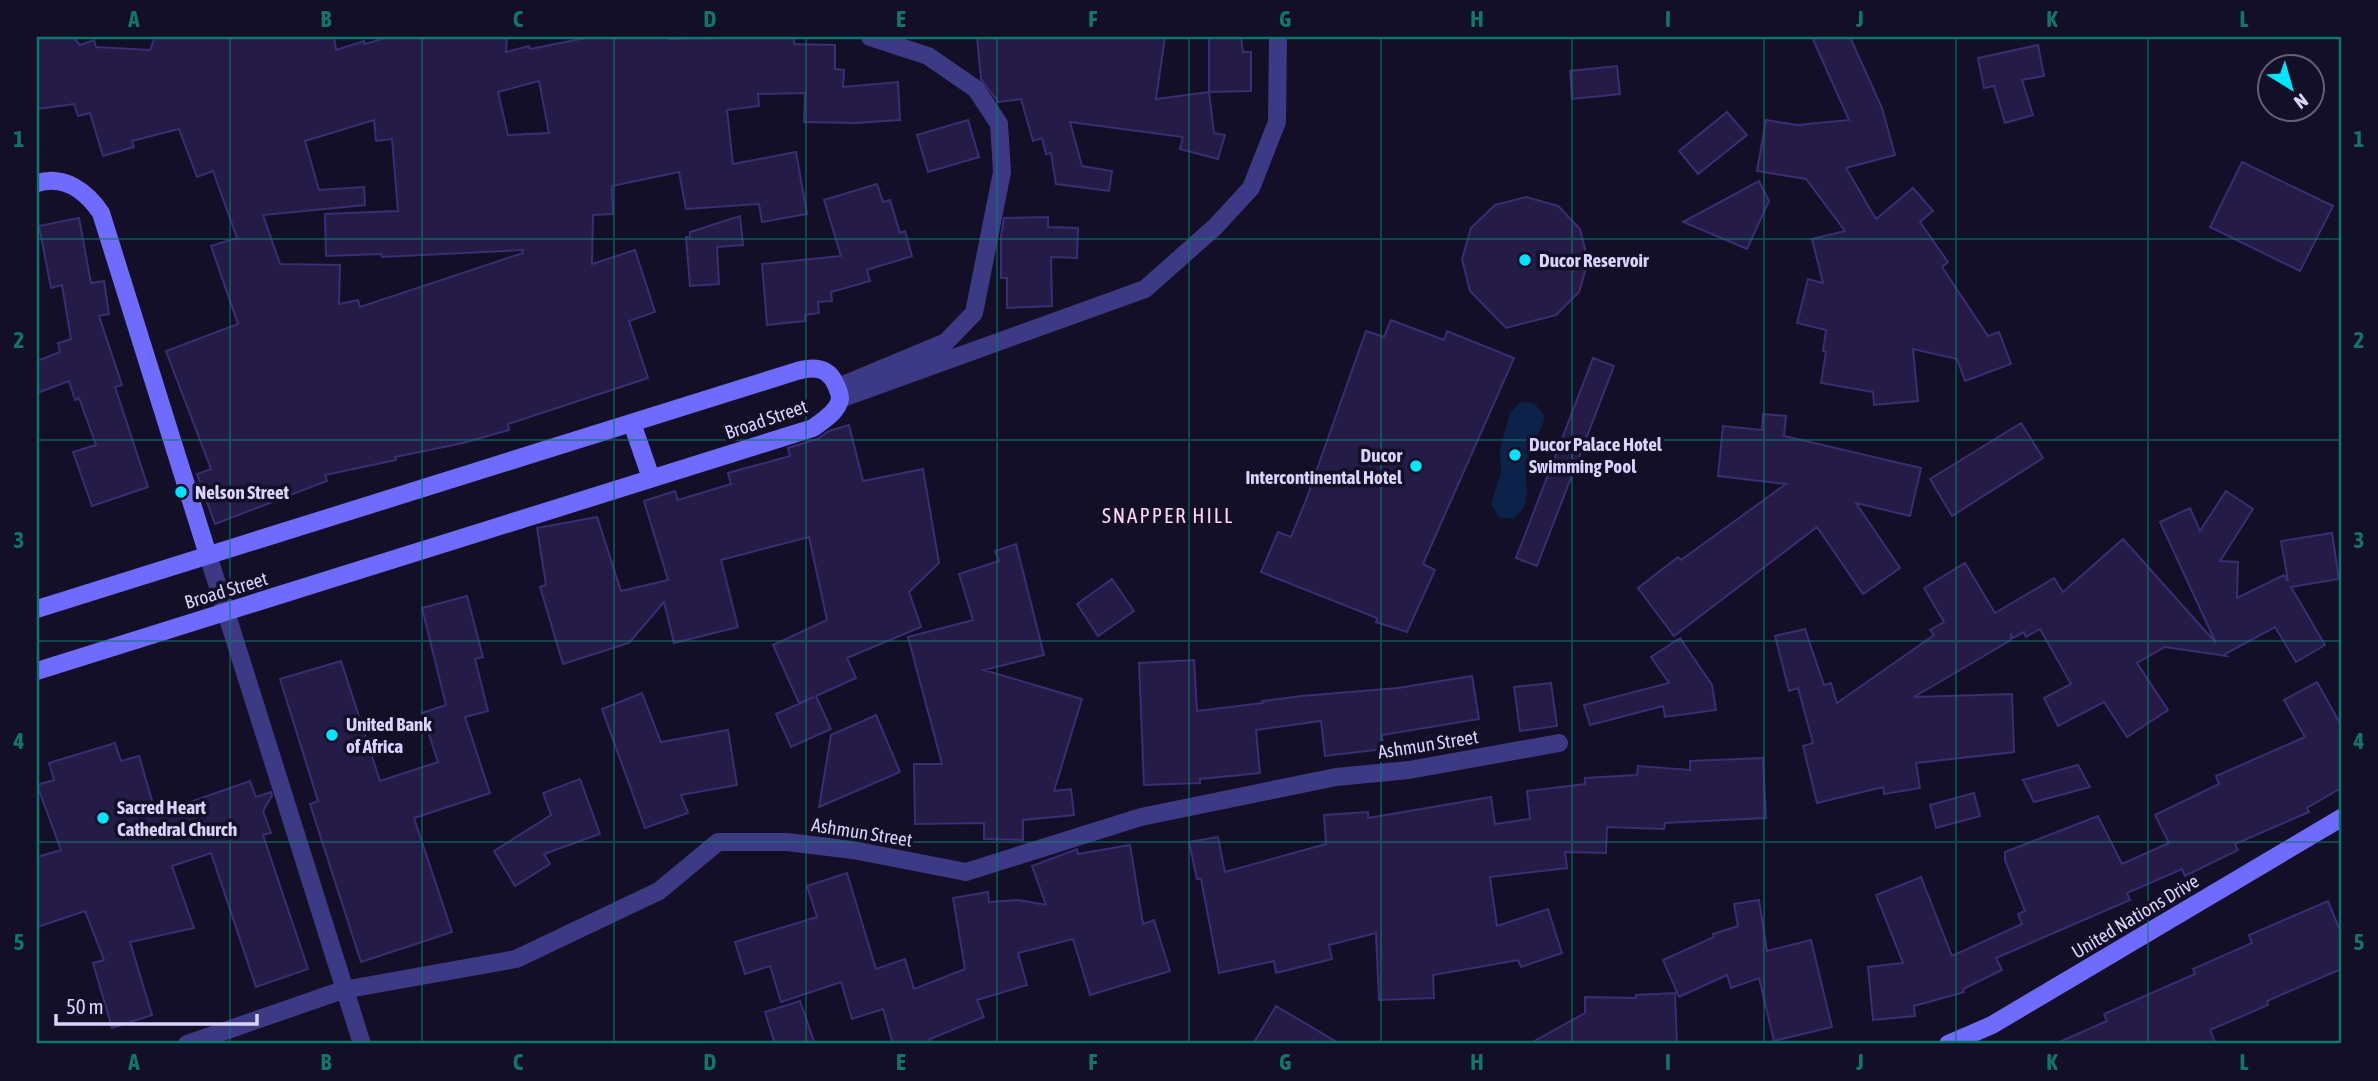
<svg xmlns="http://www.w3.org/2000/svg" width="2378" height="1081" font-family="'Asap Condensed',sans-serif">
	<style>
		.water { fill: #0c2248 }
		.building { fill: #241b47; stroke: #3b2d73; stroke-width: 2; fill-rule: evenodd }
		.lines { fill: none; stroke-linecap: round; stroke-linejoin: round }
		.street { stroke: #3d3a85; stroke-width: 18 }
		.secondary { stroke: #6f6bff; stroke-width: 18 }
		.grid { fill: none; stroke: #0f766e; stroke-width: 2; stroke-opacity: 0.55 }
		.poi-dot { fill: #00e5ff; stroke: #130f26; stroke-width: 2.5 }
		.labels { text-anchor: middle; stroke-width: 7; stroke-linejoin: round; paint-order: stroke }
		.poi-label { font-size: 19px; font-weight: bold; fill: #d9d4ff; stroke: #130f26; text-anchor: start }
		.street-label { font-size: 19px; fill: #d9d4ff; stroke: #130f26 }
		.neighbourhood-label { font-size: 21px; letter-spacing: 2px; fill: #ffd6f0; stroke: #130f26 }
		.neatline { fill: none; stroke: #0f766e; stroke-width: 2.5 }
		.grid-label { font-size: 23px; text-anchor: middle; font-weight: bold; fill: #0f766e }
	</style>
	<rect width="100%" height="100%" fill="#130f26"/>
	<!-- water -->
	<path class="water" d="M1520 402 1534 403 1545 416C1542 432 1530 445 1526 462 1524 476 1530 493 1524 507 1522 511 1517 515 1513 519L1499 517 1491 504 1501 472 1500 448 1506 428 1509 415Z"/>
	<!-- building -->
	<path class="building" d="M37 37H73L80 45 94 40 96 47 150 50 155 37H334L336 50 364 41 365 44 389 37H507L506 52 529 46 530 49 590 37H669V39L794 37V44L835 45V69L844 70 843 87 898 82 900 120 855 123 804 122 805 93 758 94 759 106 727 110 733 164 796 152 807 214 762 222 759 204 686 209 679 172 612 186 613 214 593 215 592 264 635 250 655 312 629 321 648 378 508 424 509 430 463 443 395 457 396 460 325 475 327 481 215 524 197 474 211 469 166 351 238 324 211 246 237 238 213 171 197 177 179 129 132 141 134 147 103 156 90 113 78 116 74 104 37 109ZM539 81 549 133 508 135 498 92ZM374 120 376 141 392 139 398 211 325 214 326 256 381 254 382 257 523 250V253L360 307 358 300 339 304 340 265 280 264 263 215 365 205 364 187 319 190 305 141Z
		M977 37H1165L1156 99 1209 92 1214 133 1225 135 1218 159 1180 149 1183 137 1070 122 1082 166 1112 171 1109 191 1056 184 1051 153 1046 154 1042 138 1033 141 1021 99 998 102 981 79Z
		M1209 37H1241L1243 52H1251V91L1209 92Z
		M1812 37H1850L1882 108 1895 155 1846 168 1876 219 1913 188 1933 211 1920 222 1948 262 1942 267 1988 336 1999 332 2011 364 1965 381 1957 359 1913 349 1918 401 1874 405 1873 392 1821 383 1826 352 1823 351 1826 330 1797 323 1808 279 1823 283 1812 239 1845 231 1806 179 1757 171 1766 120 1797 125 1849 120Z
		M2038 45 2044 76 2022 80 2033 115 2005 123 1994 86 1984 88 1978 58Z
		M1617 66 1620 94 1572 99 1570 71Z
		M1727 112 1747 135 1698 174 1679 151Z
		M968 120 979 157 928 172 917 135Z
		M2242 162 2333 206 2300 271 2210 227Z
		M1759 181 1769 201 1747 249 1683 222Z
		M877 184 883 202 890 200 900 233 905 231 912 256 867 270 870 281 831 292 832 301 818 302 819 313 805 315V321L767 325 762 264 841 256 824 200Z
		M1526 197 1558 206 1580 229 1588 261 1579 292 1556 315 1506 328 1470 291 1462 259 1471 228 1495 205Z
		M740 216 743 245 717 247 719 284 690 286 686 237H690V232Z
		M1048 217V227L1078 228 1077 258 1051 257 1052 306 1007 308V278H1001V236L1004 218Z
		M79 218 91 283 104 281 109 314 99 316 122 385 115 387 148 487 92 506 73 452 96 445 79 398 75 400 69 381 37 393V361L60 352 58 343 71 339 62 285 51 288 39 226Z
		M1391 320 1444 340 1447 331 1514 358 1423 564 1435 570 1407 632 1376 622 1377 618 1261 572 1278 532 1291 537 1306 500 1366 331 1384 337Z
		M1593 358 1614 366 1537 566 1516 558Z
		M1763 414 1786 416 1784 436 1921 468 1910 516 1856 503 1900 568 1863 594 1817 527 1674 636 1638 588 1678 557 1681 560 1786 484 1718 476 1723 426 1762 430Z
		M2021 423 2043 458 1952 516 1930 479Z
		M849 425 863 481 923 469 939 563 909 592 921 627 847 658 856 678 816 696 831 729 791 747 776 714 814 697 799 703 773 645 827 620 809 537 721 560 738 627 674 643 664 602 629 643 563 664 540 587 546 585 537 528 597 517 621 591 668 580 644 501 675 491 678 500 731 484 728 473 790 456 788 448 817 439 829 431Z
		M2226 491 2253 509 2220 561 2238 562 2237 598 2284 575 2288 581 2281 541 2332 533 2339 579 2291 587 2325 645 2296 662 2275 627 2225 654 2227 656 2165 647 2137 663 2168 710 2127 737 2104 702 2058 726 2044 698 2071 684 2040 629 2026 637 2024 632 2013 638 2011 633V640L1914 697 2012 694 2014 752 1916 763 1920 788 1884 794 1883 787 1817 803 1803 746 1813 743 1798 688 1789 691 1775 636 1805 629 1824 685 1831 683 1837 703 1934 635 1930 630 1944 622 1924 588 1965 563 1995 613 2054 578 2063 592 2123 539 2216 643 2160 522 2190 508 2200 531Z
		M1016 544 1044 655 984 670 1082 699 1054 791 1071 789 1074 815 1023 820V840L984 839V823L915 824 914 764H942L908 637 973 620 959 574 999 561 995 551Z
		M1112 579 1134 611 1098 636 1077 604Z
		M467 596 483 657 475 659 488 711 465 717 490 793 414 818 452 932 361 962 310 804 318 801 280 679 341 661 380 781 438 762 422 713 446 705 422 608Z
		M1680 638 1712 685 1716 710 1665 717 1663 706 1590 725 1584 705 1669 683 1651 657Z
		M1194 660 1197 711 1263 703 1262 701 1302 696 1398 688 1472 676 1479 719 1382 735 1383 749 1325 756 1321 721 1256 730 1260 773 1200 779V783L1144 785 1139 663Z
		M2317 682 2341 725V788L2307 808 2309 812 2235 844 2238 850 2185 876 2182 869 2127 893 2130 900 1996 958 2002 970 1963 989 1964 992 1914 1006 1915 1016 1873 1020 1868 967 1903 963 1876 895 1921 877 1952 956 2022 924 2018 914 2025 911 2005 860V852L2098 816 2122 864 2169 843 2155 815 2219 784 2216 776 2305 737 2284 700Z
		M1551 683 1557 726 1520 731 1514 687Z
		M642 693 661 742 728 730 737 785 681 795 688 813 645 828 602 709Z
		M876 715 900 772 819 807 831 735Z
		M115 743 121 761 139 756 156 814 250 781 256 797 271 792 272 796 263 811 271 833 263 835 308 969 256 987 211 853 172 866 194 928 130 942 152 1015 112 1028 93 963 104 960 85 911 37 927V857L61 850 37 785 54 780 49 763Z
		M1763 758 1766 818 1665 823 1664 829 1607 827 1606 853 1565 852 1567 868 1490 877 1497 926 1548 909 1562 953 1521 967 1518 960 1433 975 1434 998 1379 1000 1376 933 1329 945 1332 959 1276 973 1274 961 1219 973 1201 879H1197L1189 842 1218 837 1225 872 1326 844 1324 815 1368 812V818L1491 797 1495 824 1530 819 1527 791 1585 784V778L1637 775 1638 766 1690 770V761Z
		M2078 765 2090 787 2034 802 2023 780Z
		M580 779 600 834 544 854 550 864 515 886 494 851 551 815 543 793Z
		M1974 793 1980 816 1936 828 1930 805Z
		M1130 845 1143 924 1154 920 1170 971 1090 995 1073 939 1018 953 1027 985 977 1000 984 1017 930 1039 931 1044H893L883 1009 852 1019 841 982 781 1002 770 966 745 974 735 942 817 917 807 886 847 873 876 969 905 959 914 989 965 969 953 898 988 892 989 902 1019 900 1046 905 1032 866 1077 849 1078 854Z
		M1759 900 1767 951 1811 940 1832 1027 1774 1041 1759 978 1731 988 1727 975 1679 997 1663 960 1714 937 1713 934 1738 926 1734 904Z
		M2328 901 2341 933V969L2267 1001 2268 1005 2210 1030 2216 1044H2055L2107 1021 2104 1014 2195 974 2193 969 2252 943 2249 935Z
		M1675 993 1677 1043 1529 1044 1585 1013V997L1636 998V995Z
		M800 1001 815 1044H775L765 1012Z
		M1276 1006 1340 1044H1253Z"/>
	<g class="lines">
		<!-- street -->
		<path class="street" d="M838 387 946 342 974 313 1002 172 999 124 976 89 928 56 870 37
			M840 399 1145 289 1215 227 1251 188 1277 122 1278 37
			M208 555 362 1044
			M187 1044 343 990 516 959 659 891 718 842H787L853 850 966 872 1141 817 1336 777 1409 770 1559 743"/>
		<!-- secondary -->
		<path class="secondary" d="M37 183C64 175 86 191 101 213L208 555
			M632 423 651 478
			M37 609 797 371C812 367 827 366 835 383 837 387 840 395 840 399 838 412 822 421 813 428L37 671
			M1948 1044 1992 1025 2341 818"/>
	</g>
	<!-- grid -->
	<path class="grid" d="M230 37V1044M422 37V1044M614 37V1044M806 37V1044M997 37V1044M1189 37V1044M1381 37V1044M1572 37V1044M1764 37V1044M1956 37V1044M2148 37V1044M37 239H2341M37 440H2341M37 641H2341M37 842H2341"/>
	<!-- markers -->
	<g class="poi-dot">
		<circle cx="1525" cy="260" r="7"/>
		<circle cx="1515" cy="455" r="7"/>
		<circle cx="1416" cy="466" r="7"/>
		<circle cx="181" cy="492" r="7"/>
		<circle cx="332" cy="735" r="7"/>
		<circle cx="103" cy="818" r="7"/>
	</g>
	<g class="labels">
		<!-- poi labels -->
		<g class="poi-label">
			<text x="1539" y="267">Ducor Reservoir</text>
			<text x="1529" y="451">Ducor Palace Hotel<tspan x="1529" dy="22">Swimming Pool</tspan></text>
			<text x="1402" y="462" text-anchor="end">Ducor<tspan x="1402" dy="22">Intercontinental Hotel</tspan></text>
			<text x="195" y="499">Nelson Street</text>
			<text x="346" y="731">United Bank<tspan x="346" dy="22">of Africa</tspan></text>
			<text x="117" y="814">Sacred Heart<tspan x="117" dy="22">Cathedral Church</tspan></text>
		</g>
		<!-- street labels -->
		<g class="street-label">
			<text transform="translate(766 419) rotate(-19)" y="7">Broad Street</text>
			<text transform="translate(226 590) rotate(-17)" y="7">Broad Street</text>
			<text transform="translate(1428 744) rotate(-9)" y="7">Ashmun Street</text>
			<text transform="translate(862 832) rotate(9)" y="7">Ashmun Street</text>
			<text transform="translate(2135 916) rotate(-31)" y="7">United Nations Drive</text>
		</g>
		<!-- neighbourhood labels -->
		<g class="neighbourhood-label">
			<text x="1168" y="523">SNAPPER HILL</text>
		</g>
	</g>
	<!-- border -->
	<rect width="2378" height="1081" fill="none" stroke="#130f26" stroke-width="77"/>
	<!-- north arrow -->
	<g transform="translate(2291 88) rotate(143)"><circle r="33" fill="#130f26" stroke="#625e7d" stroke-width="2"/>
	<path d="M0-5L12 26L0 18L-12 26Z" fill="#00e5ff"/>
	<text y="-10" font-size="19" font-weight="bold" text-anchor="middle" fill="#d9d4ff">N</text>
	</g>
	<!-- scale -->
	<path d="M56 1014v10h201v-10" fill="none" stroke="#d9d4ff" stroke-width="3.5"/>
	<text x="66" y="1014" font-size="21" fill="#d9d4ff" stroke="#130f26" stroke-width="5" paint-order="stroke">50 m</text>
	<rect x="38" y="38" width="2302" height="1004" class="neatline"/>
	<g class="grid-label">
		<text x="134" y="27">A</text>
		<text x="326" y="27">B</text>
		<text x="518" y="27">C</text>
		<text x="710" y="27">D</text>
		<text x="901" y="27">E</text>
		<text x="1093" y="27">F</text>
		<text x="1285" y="27">G</text>
		<text x="1477" y="27">H</text>
		<text x="1668" y="27">I</text>
		<text x="1860" y="27">J</text>
		<text x="2052" y="27">K</text>
		<text x="2244" y="27">L</text>
		<text x="19" y="147">1</text>
		<text x="2359" y="147">1</text>
		<text x="19" y="348">2</text>
		<text x="2359" y="348">2</text>
		<text x="19" y="548">3</text>
		<text x="2359" y="548">3</text>
		<text x="19" y="749">4</text>
		<text x="2359" y="749">4</text>
		<text x="19" y="950">5</text>
		<text x="2359" y="950">5</text>
		<text x="134" y="1070">A</text>
		<text x="326" y="1070">B</text>
		<text x="518" y="1070">C</text>
		<text x="710" y="1070">D</text>
		<text x="901" y="1070">E</text>
		<text x="1093" y="1070">F</text>
		<text x="1285" y="1070">G</text>
		<text x="1477" y="1070">H</text>
		<text x="1668" y="1070">I</text>
		<text x="1860" y="1070">J</text>
		<text x="2052" y="1070">K</text>
		<text x="2244" y="1070">L</text>
	</g>
</svg>
